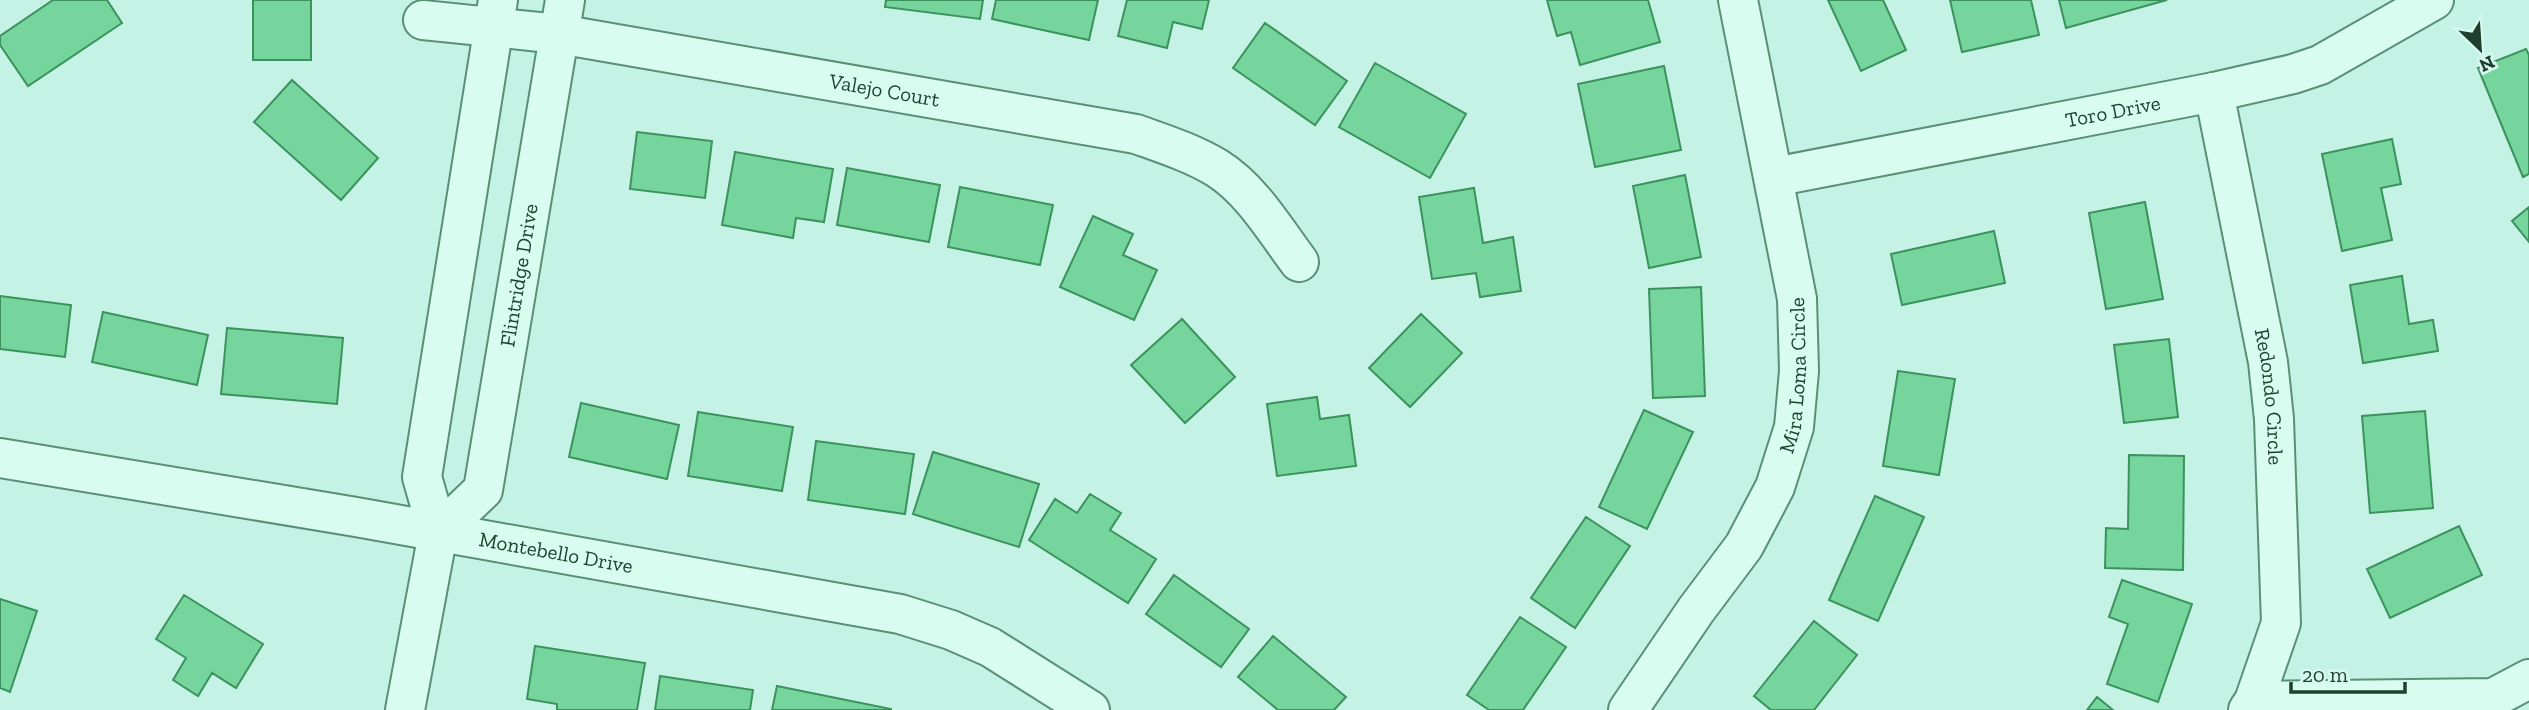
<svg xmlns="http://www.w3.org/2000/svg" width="2529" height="710" font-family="'Zilla Slab',serif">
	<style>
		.building { fill: #76d59d; stroke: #3b925d; stroke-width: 2 }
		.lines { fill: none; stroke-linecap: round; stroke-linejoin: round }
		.minor-casing { stroke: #589076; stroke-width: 42 }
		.tertiary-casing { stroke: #589076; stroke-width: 42 }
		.minor { stroke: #d9fcf1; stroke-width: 38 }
		.tertiary { stroke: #d9fcf1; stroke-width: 38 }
		.labels { text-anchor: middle; stroke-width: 6; stroke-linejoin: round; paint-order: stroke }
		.street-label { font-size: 21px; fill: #1e3f2d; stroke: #d5f9ee }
	</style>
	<rect width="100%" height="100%" fill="#c4f3e5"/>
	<!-- building -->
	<path class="building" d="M53 0H107L122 23 28 86 0 45V36Z
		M253 0H311V60H253Z
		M886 0H983L980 19 885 7Z
		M996 0H1098L1089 40 992 19Z
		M1127 0H1209L1202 29 1173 22 1167 48 1118 36Z
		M1547 0H1648L1660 42 1580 65 1571 32 1557 36Z
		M1828 0H1883L1906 50 1861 71Z
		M1950 0H2031L2039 35 1962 52Z
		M2059 0H2167L2066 28Z
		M1265 23 1347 81 1315 125 1233 68Z
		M2526 49 2529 55V174L2523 177 2478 68Z
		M1375 63 1466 114 1430 178 1339 127Z
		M1664 66 1681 150 1595 167 1578 84Z
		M292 80 378 158 341 200 254 122Z
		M637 132 712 141 705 198 630 189Z
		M2392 139 2401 184 2381 188 2392 240 2342 251 2322 154Z
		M735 152 833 169 824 222 796 218 793 238 722 225Z
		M847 168 940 185 929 242 837 225Z
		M1685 175 1701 257 1649 268 1633 186Z
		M960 187 1053 205 1040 265 948 247Z
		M1474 188 1483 243 1513 237 1521 291 1480 297 1476 273 1432 279 1419 197Z
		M2145 202 2163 299 2106 309 2089 213Z
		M2529 207V242L2512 221Z
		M1093 216 1133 234 1123 255 1157 270 1134 320 1060 287Z
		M1994 231 2005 283 1902 305 1891 254Z
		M2402 276 2409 324 2433 320 2438 351 2363 363 2350 285Z
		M1701 287 1705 396 1653 398 1649 289Z
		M0 296 71 305 65 357 0 349Z
		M103 312 208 335 197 385 92 362Z
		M1421 314 1462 353 1410 407 1369 368Z
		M1182 319 1235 377 1185 423 1131 365Z
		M227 328 343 338 337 404 221 394Z
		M2169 339 2178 417 2124 423 2114 345Z
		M1898 371 1955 379 1939 475 1883 466Z
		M1317 397 1320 419 1349 415 1356 466 1277 476 1267 404Z
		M581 403 679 425 667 479 569 457Z
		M1644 410 1693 432 1647 529 1599 507Z
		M2425 411 2433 508 2370 513 2362 416Z
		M698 412 793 427 782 491 688 476Z
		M816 441 914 454 905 514 808 500Z
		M933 452 1039 484 1019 547 913 514Z
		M2129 455 2184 456 2183 570 2105 568 2106 528 2128 529Z
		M1090 494 1121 513 1110 530 1156 559 1128 603 1029 540 1055 499 1077 513Z
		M1875 496 1924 517 1878 621 1829 600Z
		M1586 517 1630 546 1575 628 1531 598Z
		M2459 526 2482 575 2390 618 2367 569Z
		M1174 575 1249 629 1221 667 1146 614Z
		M2122 580 2192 604 2158 702 2107 684 2128 624 2109 617Z
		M184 595 263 644 236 688 212 673 198 696 173 680 186 658 156 639Z
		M0 599 37 611 10 692 0 688Z
		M1520 617 1566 647 1523 710H1489L1467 695Z
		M1814 621 1857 655 1814 710H1771L1754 696Z
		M1273 636 1346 697 1334 710H1278L1238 677Z
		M535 646 645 663 637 710H557V704L527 699Z
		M660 676 753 690 750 710H655Z
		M777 686 891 709V710H772Z
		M2097 697 2113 710H2087Z"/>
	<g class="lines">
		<defs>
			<g id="minor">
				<path id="s1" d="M423 20 559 34 1136 134C1164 144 1192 153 1217 168 1252 190 1275 230 1299 262"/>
				<path id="s2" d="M2214 92 2268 362 2274 419 2281 623 2254 701 2248 710"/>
				<path id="s3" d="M1774 177 2214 92 2293 74 2320 65 2434 0"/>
				<path d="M2254 701 2493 698 2529 679"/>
				<path id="s4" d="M1628 710 1696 610 1744 546 1775 487 1794 427 1799 371 1797 299 1738 0"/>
			</g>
			<g id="tertiary">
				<path id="s5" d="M0 458 356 517 900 614 951 630 990 647 1090 710"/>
				<path id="s6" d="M438 533 483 490 565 0"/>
				<path d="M405 710 438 533 422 477 498 0"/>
			</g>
		</defs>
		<!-- minor casing -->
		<use href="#minor" class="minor-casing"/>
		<!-- tertiary casing -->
		<use href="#tertiary" class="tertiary-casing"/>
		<!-- minor -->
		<use href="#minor" class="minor"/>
		<!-- tertiary -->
		<use href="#tertiary" class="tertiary"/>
	</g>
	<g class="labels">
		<!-- street labels -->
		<g class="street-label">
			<text dy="7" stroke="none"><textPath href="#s1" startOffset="467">Valejo Court</textPath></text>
			<text dy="7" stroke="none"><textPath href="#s3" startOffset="345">Toro Drive</textPath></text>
			<text dy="7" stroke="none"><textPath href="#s6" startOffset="280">Flintridge Drive</textPath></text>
			<text dy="7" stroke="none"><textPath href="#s4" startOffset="382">Mira Loma Circle</textPath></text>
			<text dy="7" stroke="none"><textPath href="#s2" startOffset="310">Redondo Circle</textPath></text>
			<text dy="7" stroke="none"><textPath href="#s5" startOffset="564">Montebello Drive</textPath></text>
		</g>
	</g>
	<!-- north arrow -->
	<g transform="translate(2480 49) rotate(155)" stroke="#d5f9ee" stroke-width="5" paint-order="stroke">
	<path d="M0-5L12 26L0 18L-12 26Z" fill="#1e3f2d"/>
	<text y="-10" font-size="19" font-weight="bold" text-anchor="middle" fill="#1e3f2d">N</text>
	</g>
	<!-- scale -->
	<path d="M2291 682v10h114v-10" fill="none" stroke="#1e3f2d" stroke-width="3.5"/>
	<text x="2302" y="682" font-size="21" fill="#1e3f2d" stroke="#d5f9ee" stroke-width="5" paint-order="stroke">20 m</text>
</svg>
